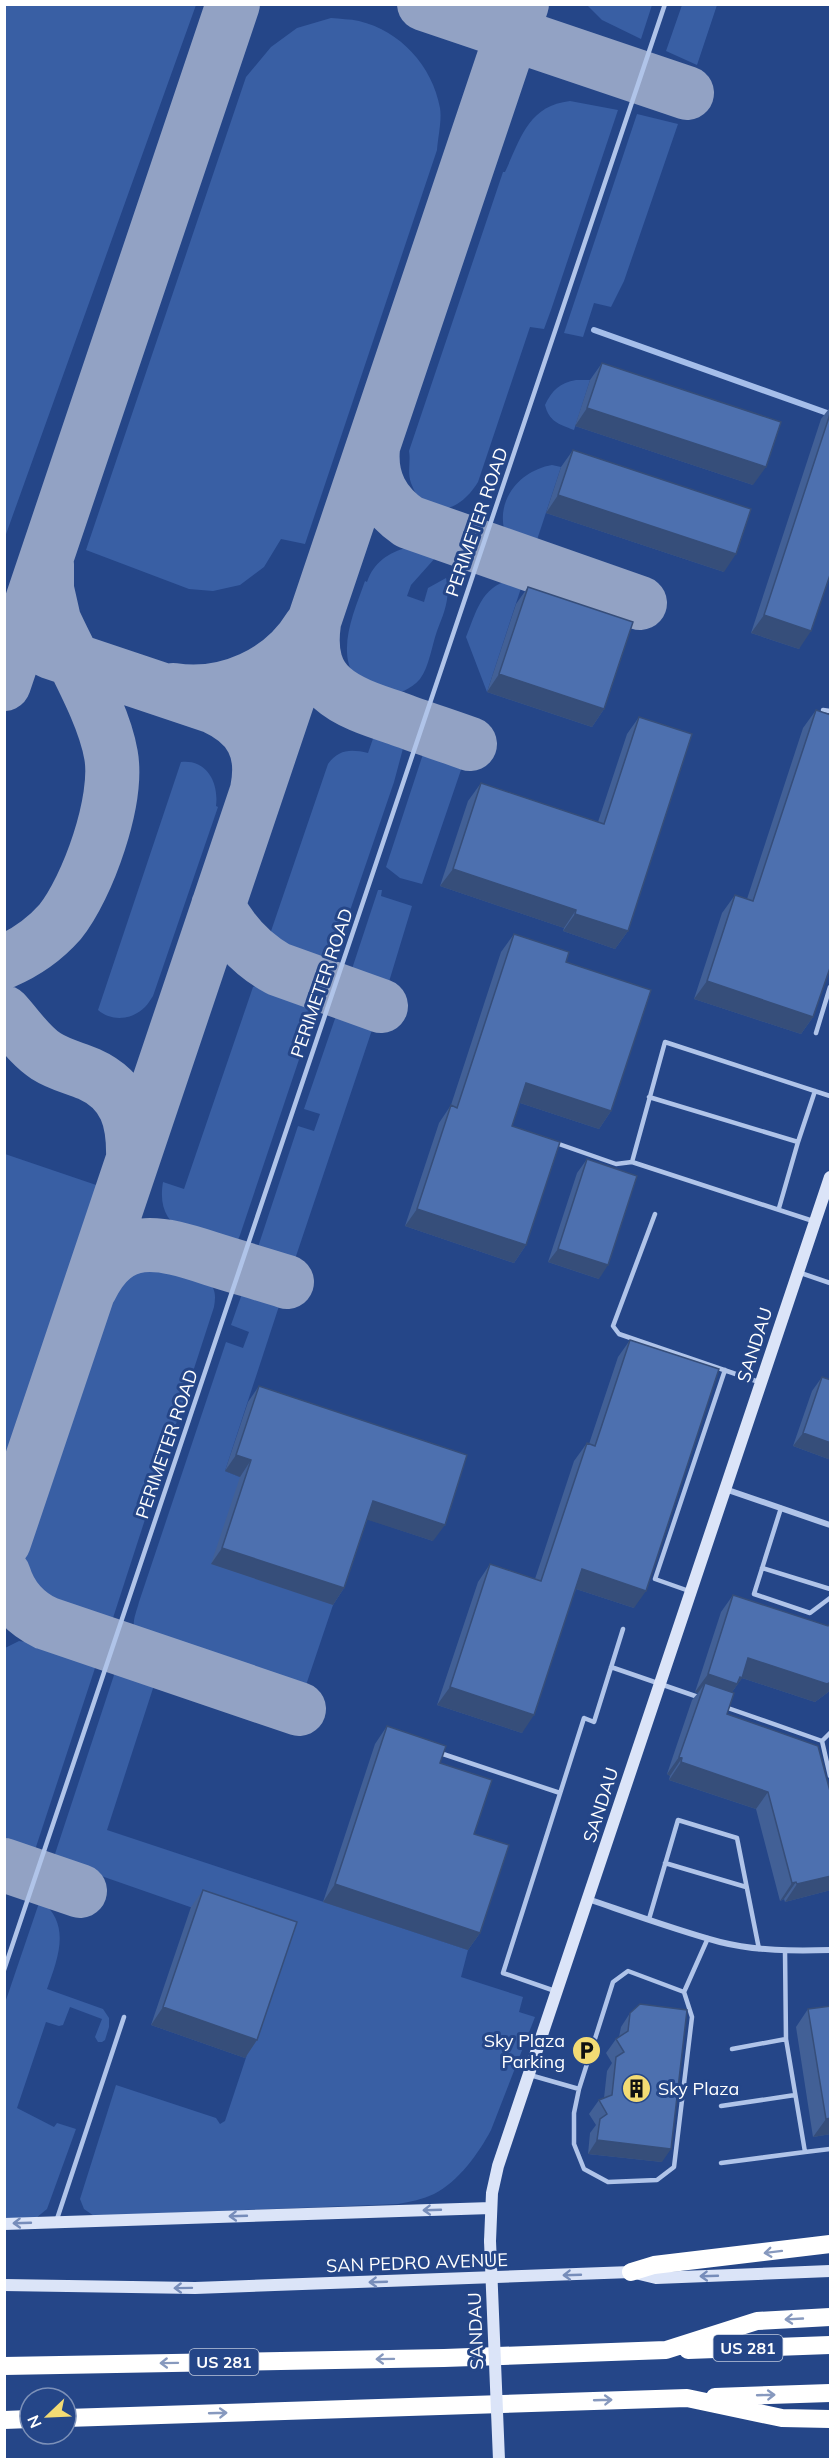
<svg xmlns="http://www.w3.org/2000/svg" width="835" height="2464" font-family="Mulish,sans-serif">
	<style>
		.green { fill: #395fa4 }
		.lines { fill: none; stroke-linecap: round; stroke-linejoin: round }
		.stream { stroke: #a5beea; stroke-width: 6 }
		.taxiway { stroke: #92a2c4; stroke-width: 54 }
		.lane { stroke: #b0c4e9; stroke-width: 4.5 }
		.street { stroke: #b0c4e9; stroke-width: 6 }
		.secondary { stroke: #dbe4f8; stroke-width: 12 }
		.highway { stroke: #fff; stroke-width: 18 }
		.secondary-bridge { stroke: #dbe4f8; stroke-width: 12 }
		.wall { fill: #426096 }
		.shaded-wall { fill: #364e7a }
		.building { fill: #4d70af; stroke: #364e7a; stroke-width: 1.5 }
		.oneway { stroke: #778dba }
		.oneway2 { stroke: #8799be }
		.labels { text-anchor: middle; stroke-width: 6; stroke-linejoin: round; paint-order: stroke }
		.shield { fill: #254688; stroke: #bec8db; stroke-width: 1.5 }
		.shield-label { font-size: 16px; font-weight: bold; fill: #fff }
		.street-label { font-size: 18px; fill: #fff; stroke: #254688 }
		.poi-label { font-size: 18px; fill: #fff; stroke: #254688; text-anchor: end }
	</style>
	<rect width="100%" height="100%" fill="#254688"/>
	<!-- green -->
	<path class="green" d="M5 4 196 5 5 537 4 5Z
		M587 5H652L641 39 602 20Z
		M682 5H717L697 65 666 51Z
		M331 18C340 19 350 19 359 21 400 31 432 65 440 108 442 120 438 137 437 150L305 544 281 539 264 567 240 585 213 591 189 589 86 550 246 77 271 47 297 28Z
		M570 101 618 110 551 310 544 329 530 327 478 482C460 512 426 524 411 483 407 472 411 461 409 451L503 172H505C521 138 528 106 570 101Z
		M637 114 678 124 624 281 611 307 594 303 583 337 564 333Z
		M576 380H590L574 430C558 424 549 421 545 405 552 390 560 383 576 380Z
		M552 465 561 467 535 546 515 537 504 529C497 497 522 470 552 465Z
		M408 547H418L436 557 411 585 407 596 424 602 428 588 446 578C451 597 444 613 437 631 432 645 429 667 420 679 393 709 348 691 347 652 346 628 357 604 365 581L367 582C374 562 388 553 408 547Z
		M511 580 523 582 487 692 466 637C476 613 481 586 511 580Z
		M376 730 405 741 394 782 329 972 278 953 268 940 328 764C339 749 351 749 368 753Z
		M424 751 451 756 463 764 422 884 400 878 386 867Z
		M181 762C207 759 219 783 216 806L218 807 153 996C151 999 148 1004 145 1007 132 1020 112 1022 98 1010Z
		M378 890H382L381 896 412 906 388 985 380 989 349 978Z
		M260 984H272L319 1000 240 1235 236 1245 228 1248C192 1235 155 1230 163 1182L184 1189 253 987Z
		M339 1007 370 1019 373 1027 292 1268 266 1259 258 1247 298 1126 314 1131 320 1114 304 1109Z
		M5 1154 105 1188 5 1484 4 1154Z
		M151 1263C170 1264 204 1270 213 1288 216 1294 215 1301 214 1307L112 1621 109 1626 103 1627 39 1601C25 1587 20 1572 22 1552L107 1298C118 1279 130 1268 151 1263Z
		M244 1288 281 1300 225 1471 240 1477 333 1605 303 1694 140 1639C129 1627 135 1617 139 1602L226 1342 243 1348 249 1332 231 1325Z
		M19 1641 44 1644 46 1641 98 1659 33 1856 5 1847V1648Z
		M117 1666 156 1679 107 1830 468 1950 461 1977 523 1997 519 2012 535 2017 491 2130C479 2153 458 2182 434 2194 423 2199 410 2202 398 2204L94 2216 84 2209 80 2199 116 2085 216 2118 220 2124 225 2121 285 1940 87 1871 52 1863Z
		M40 1900C72 1924 58 1958 47 1989L103 2009 109 2018V2027L105 2040 102 2042H98L95 2037 102 2019 70 2007 63 2025 59 2026 46 2022 17 2108 54 2127 57 2123 76 2129 47 2209 36 2218 5 2219V2003Z"/>
	<g class="lines">
		<!-- stream -->
		<path class="stream" d="M594 330 830 414"/>
		<!-- taxiway -->
		<path class="taxiway" d="M424 4 687 93
			M373 448C370 480 383 504 409 522L640 603
			M314 623C305 687 344 701 396 718 420 727 445 735 470 744
			M50 652 214 707C251 724 265 750 257 790
			M4 684 233 4
			M173 690C226 698 282 673 310 627
			M218 906C232 933 251 954 278 969L381 1006
			M4 962C25 953 45 939 60 922 88 887 119 800 111 755 104 713 72 660 54 620L47 589V564
			M4 1012C18 1027 29 1045 46 1056 60 1065 75 1068 89 1074 127 1091 134 1122 133 1159
			M90 1289C118 1230 160 1242 212 1259 237 1267 262 1274 287 1282
			M4 1542 522 4
			M4 1575C11 1598 25 1613 46 1623L299 1709
			M4 1865 80 1891"/>
		<!-- lane -->
		<path class="lane" d="M823 710 830 711
			M816 1033 830 987
			M649 1097 798 1142 779 1208
			M798 1142 815 1091
			M556 1143 616 1164 632 1162
			M655 1214 613 1326 619 1334 759 1382
			M813 1221 632 1162 665 1042 830 1096
			M798 1272 830 1283
			M781 1508 754 1594 810 1613 830 1598
			M762 1568 830 1589
			M689 1591 655 1579 725 1370
			M611 1667 701 1698
			M725 1707 822 1741 830 1776
			M822 1741 830 1733
			M437 1752 560 1793
			M665 1863 746 1887
			M649 1919 678 1820 737 1838 759 1949
			M785 1950 786 2039 805 2152 830 2149
			M4 1970 665 4
			M555 1991 503 1973 584 1718 594 1722 623 1629
			M684 1992 708 1938
			M732 2049 786 2039
			M530 2075 579 2089 574 2113V2144L584 2169 608 2182 657 2180 674 2167 692 2017 684 1992 628 1971 613 1982 579 2089
			M721 2106 795 2095
			M721 2163 805 2152
			M56 2222 124 2017"/>
		<!-- street -->
		<path class="street" d="M725 1489 830 1525
			M588 1899C632 1914 676 1930 720 1942 756 1951 794 1951 830 1950"/>
		<!-- secondary -->
		<path class="secondary" d="M4 2224 491 2208
			M490 2241 492 2193 498 2166 830 1177
			M4 2285 195 2288 631 2272 656 2278 830 2271"/>
		<!-- highway -->
		<path class="highway" d="M631 2272 654 2265 830 2244
			M688 2350 830 2345
			M4 2366 444 2358 666 2350 757 2321 830 2317
			M715 2397 830 2393
			M66 2418 687 2398 782 2418 830 2419
			M4 2420 30 2419"/>
		<!-- secondary-bridge -->
		<path class="secondary-bridge" d="M490 2241 499 2460"/>
	</g>
	<!-- wall -->
	<path class="wall" d="M602 363 753 485 575 426 590 380Z
		M831 406V572L799 649 751 633 821 419Z
		M573 450 724 572 546 513 561 467Z
		M528 587 604 709 592 727 487 692 516 604Z
		M816 710 813 1017 801 1034 694 999 722 913 735 895 747 899 803 728Z
		M639 717 628 931 615 949 563 931 564 928 440 886 468 801 481 783 598 822 627 734Z
		M514 934 566 962 611 1111 599 1129 520 1103 512 1126 526 1245 514 1263 405 1226 439 1123 451 1105 501 952Z
		M587 1159 599 1279 548 1262 577 1173Z
		M630 1340 634 1608 576 1589 522 1733 437 1705 478 1582 490 1564 535 1579 574 1461 587 1443 589 1444 618 1357Z
		M822 1377 831 1380V1460L793 1446 812 1391Z
		M259 1386 433 1541 367 1519 344 1588 333 1605 211 1564 240 1477 225 1471 248 1402Z
		M733 1595 828 1626 831 1623V1690L815 1702 742 1678 732 1692 727 1714 831 1795V1890L785 1902 784 1899 780 1901 756 1809 669 1780 670 1776 667 1774 692 1700 698 1693 695 1692 721 1612Z
		M387 1726 474 1834 480 1933 468 1950 323 1902 375 1744Z
		M203 1890 257 2040 245 2058 151 2025 191 1907Z
		M831 2006V2134L813 2137 796 2027 808 2009Z
		M630 2013 662 2162 588 2154 590 2133 596 2125 589 2114 599 2100 604 2098 607 2071 612 2063 606 2053 616 2039 619 2037 621 2027Z"/>
	<!-- shaded-wall -->
	<path class="shaded-wall" d="M587 408 766 467 753 485 575 426Z
		M558 495 736 554 724 572 546 513Z
		M764 615 811 631 799 649 751 633Z
		M499 674 604 709 592 727 487 692Z
		M453 869 576 910 564 928 440 886Z
		M575 914 628 931 615 949 563 931Z
		M707 981 813 1017 801 1034 694 999Z
		M526 1083 611 1111 599 1129 514 1101Z
		M417 1209 526 1245 514 1263 405 1226Z
		M558 1249 608 1265 599 1279 548 1262Z
		M803 1433 831 1443V1460L793 1446Z
		M236 1455 251 1460 240 1477 225 1471Z
		M373 1501 445 1525 433 1541 362 1518Z
		M222 1548 344 1588 333 1605 211 1564Z
		M582 1569 646 1591 634 1608 570 1587Z
		M748 1658 831 1682V1690L815 1702 736 1676Z
		M708 1674 740 1677 742 1678 725 1702 705 1683 698 1693 695 1692Z
		M450 1687 534 1715 522 1733 437 1705Z
		M679 1757 682 1758 670 1776 667 1774Z
		M681 1762 768 1792 756 1809 669 1780Z
		M831 1876V1890L785 1902 797 1884Z
		M796 1882 784 1899 780 1901 792 1883Z
		M335 1884 480 1933 468 1950 323 1902Z
		M163 2007 257 2040 245 2058 151 2025Z
		M831 2118V2134L813 2137 826 2119Z
		M597 2140 671 2149 662 2162 588 2154Z"/>
	<!-- building -->
	<path class="building" d="M602 363 781 422 766 467 587 408Z
		M831 411V572L811 631 764 615Z
		M573 450 751 509 736 554 558 495Z
		M528 587 633 622 604 709 499 674Z
		M816 710 831 715V965L813 1017 707 981 735 895 753 901Z
		M639 717 692 734 628 931 575 914 576 910 453 869 481 783 604 824Z
		M514 934 569 952 566 962 651 990 611 1111 526 1083 512 1126 560 1142 526 1245 417 1209 451 1105 457 1108Z
		M587 1159 637 1176 608 1265 558 1249Z
		M630 1340 719 1369 646 1591 582 1569 534 1715 450 1687 490 1564 541 1581 587 1443 595 1446Z
		M822 1377 831 1380V1443L803 1433Z
		M259 1386 467 1455 445 1525 373 1501 344 1588 222 1548 251 1460 236 1455Z
		M733 1595 828 1626 831 1623V1682L827 1684 748 1658 742 1678 740 1677 737 1684 708 1674Z
		M705 1683 734 1693 727 1714 818 1746 831 1795V1876L797 1884 796 1882 792 1883 768 1792 681 1762 682 1758 679 1757Z
		M387 1726 446 1746 440 1763 492 1780 474 1834 509 1845 480 1933 335 1884Z
		M203 1890 297 1922 257 2040 163 2007Z
		M640 2004 687 2010 671 2149 597 2140 600 2119 607 2114 599 2100 612 2095 616 2057 624 2052 616 2039 628 2031 630 2013Z
		M831 2006V2118L826 2119 808 2009Z"/>
	<!-- one-way arrows -->
	<defs><path id="oneway-shaft" d="M-6 0H5M1.5-3L5.5 0L1.5 3" fill="none" stroke-width="1.6" stroke-linecap="round" stroke-linejoin="round" transform="scale(1.5)"/></defs>
	<g class="oneway">
		<use href="#oneway-shaft" transform="translate(432 2210) rotate(178)"/>
		<use href="#oneway-shaft" transform="translate(238 2216) rotate(178)"/>
		<use href="#oneway-shaft" transform="translate(22 2223) rotate(178)"/>
		<use href="#oneway-shaft" transform="translate(572 2275) rotate(178)"/>
		<use href="#oneway-shaft" transform="translate(709 2276) rotate(178)"/>
		<use href="#oneway-shaft" transform="translate(378 2282) rotate(178)"/>
		<use href="#oneway-shaft" transform="translate(183 2288) rotate(179)"/>
	</g>
	<g class="oneway2">
		<use href="#oneway-shaft" transform="translate(773 2252) rotate(173)"/>
		<use href="#oneway-shaft" transform="translate(794 2319) rotate(177)"/>
		<use href="#oneway-shaft" transform="translate(385 2359) rotate(179)"/>
		<use href="#oneway-shaft" transform="translate(169 2363) rotate(179)"/>
		<use href="#oneway-shaft" transform="translate(766 2395) rotate(-2)"/>
		<use href="#oneway-shaft" transform="translate(603 2400) rotate(-2)"/>
		<use href="#oneway-shaft" transform="translate(218 2413) rotate(-2)"/>
	</g>
	<!-- icons -->
	<defs>
		<symbol id="parking-disc" viewBox="-11 -11 22 22"><circle r="9.5" fill="#f3db74" stroke="#254688"/><path d="M-3.5-5.5H1a3.5 3.5 0 0 1 0 7H-1V5.5H-3.5ZM-1-3.4V-.6H.8a1.4 1.4 0 0 0 0-2.8Z" fill="#111"/></symbol>
		<symbol id="building-disc" viewBox="-11 -11 22 22"><circle r="9.5" fill="#f3db74" stroke="#254688"/><path d="M-4-6H4V6H1V3H-1V6H-4ZM-2.5-4.3h1.7v1.8h-1.7ZM.8-4.3h1.7v1.8H.8ZM-2.5-1h1.7V.8h-1.7ZM.8-1h1.7V.8H.8Z" fill="#111"/></symbol>
	</defs>
	<g fill-rule="evenodd">
		<use href="#parking-disc" x="570" y="2034" width="33" height="33"/>
		<use href="#building-disc" x="620" y="2072" width="33" height="33"/>
	</g>
	<g class="labels">
		<!-- shield labels -->
		<g class="shield">
			<rect x="713.5" y="2335" width="69" height="26" rx="4.5"/>
			<rect x="189.5" y="2349" width="69" height="26" rx="4.5"/>
		</g>
		<g class="shield-label">
			<text x="748" y="2354">US 281</text>
			<text x="224" y="2368">US 281</text>
		</g>
		<!-- street labels -->
		<g class="street-label">
			<text transform="translate(477 522) rotate(-71)" y="6">PERIMETER ROAD</text>
			<text transform="translate(322 983) rotate(-71)" y="6">PERIMETER ROAD</text>
			<text transform="translate(755 1345) rotate(-72)" y="6">SANDAU</text>
			<text transform="translate(167 1444) rotate(-71)" y="6">PERIMETER ROAD</text>
			<text transform="translate(601 1805) rotate(-72)" y="6">SANDAU</text>
			<text transform="translate(417 2263) rotate(-2)" y="6">SAN PEDRO AVENUE</text>
			<text transform="translate(476 2331) rotate(-92)" y="6">SANDAU</text>
		</g>
		<!-- poi labels -->
		<g class="poi-label">
			<text x="565" y="2047">Sky Plaza<tspan x="565" dy="21">Parking</tspan></text>
			<text x="658" y="2095" text-anchor="start">Sky Plaza</text>
		</g>
	</g>
	<!-- border -->
	<rect width="835" height="2464" fill="none" stroke="#ffffff" stroke-width="12"/>
	<!-- north arrow -->
	<g transform="translate(48 2416) rotate(247)"><circle r="28" fill="#254688" stroke="#7c90b8" stroke-width="1.5"/>
	<path d="M0-4.5L10 22L0 15L-10 22Z" fill="#f3db74"/>
	<text y="-9" font-size="16" font-weight="bold" text-anchor="middle" fill="#ffffff">N</text>
	</g>
</svg>
